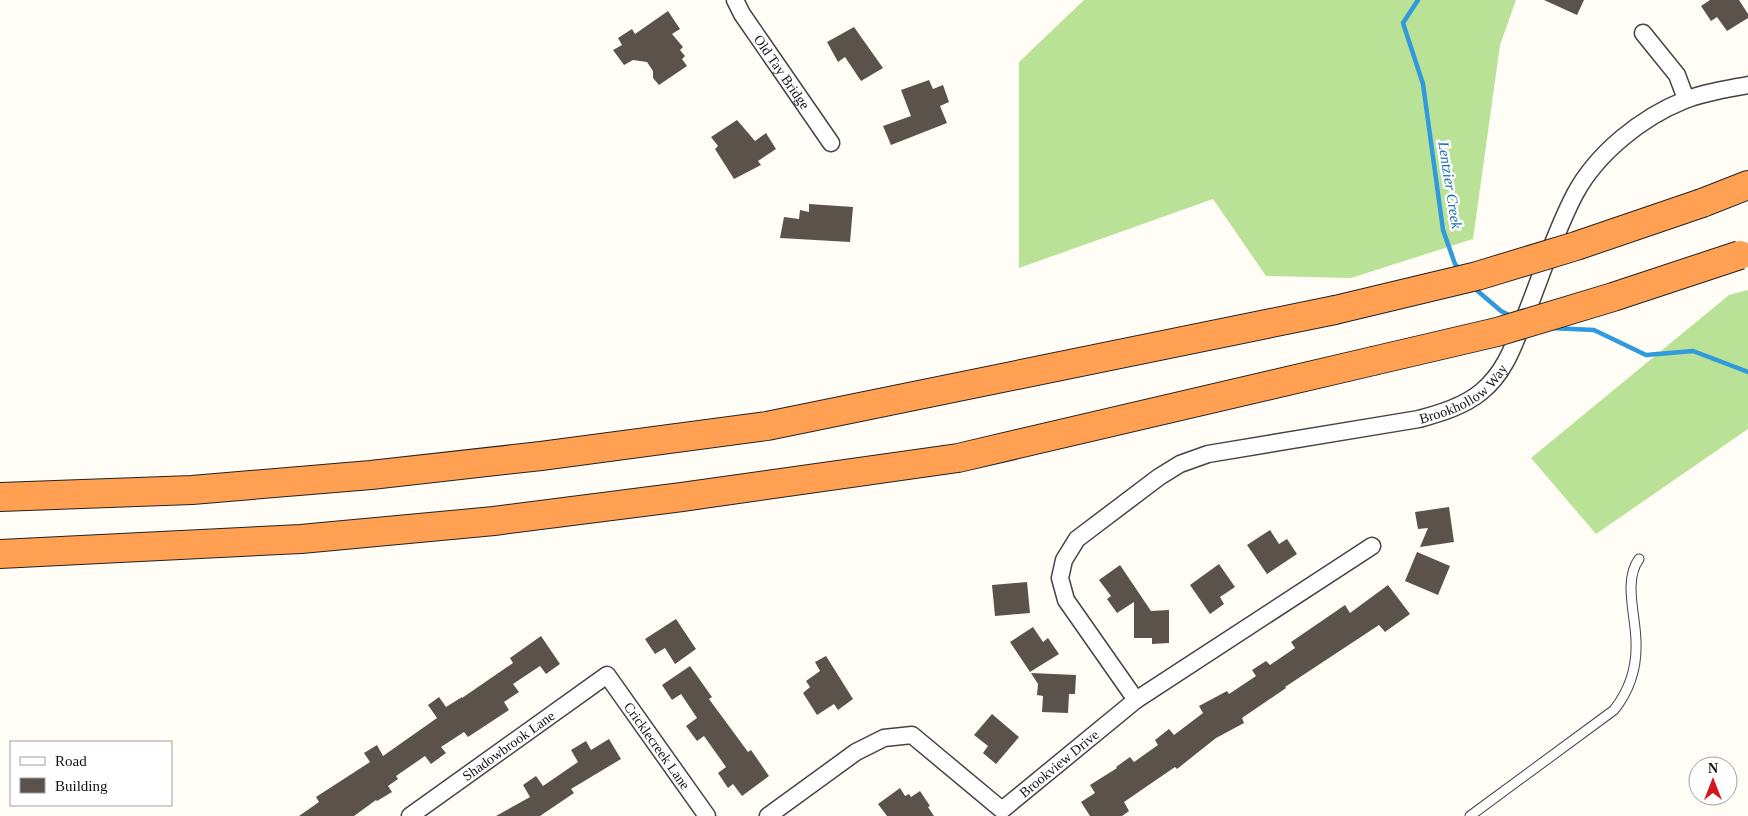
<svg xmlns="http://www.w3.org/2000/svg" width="1748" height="816" font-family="Georgia,serif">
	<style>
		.forest { fill: #b9e296 }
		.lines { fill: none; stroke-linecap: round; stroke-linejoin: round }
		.stream { stroke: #319add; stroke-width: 4.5 }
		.building { fill: #5b524c }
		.lane-casing { stroke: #444; stroke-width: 11 }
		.street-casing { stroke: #444; stroke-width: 19 }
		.highway-casing { stroke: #222; stroke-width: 30 }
		.lane { stroke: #fff; stroke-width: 9 }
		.street { stroke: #fff; stroke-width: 16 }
		.highway { stroke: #ffa053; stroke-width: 28 }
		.highway-bridge-casing { stroke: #222; stroke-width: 30; stroke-linecap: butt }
		.highway-bridge { stroke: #ffa053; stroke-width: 28 }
		.labels { text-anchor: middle; stroke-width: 5; stroke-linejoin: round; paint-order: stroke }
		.street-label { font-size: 14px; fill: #111; stroke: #fff }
		.water-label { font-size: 15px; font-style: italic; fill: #096bb4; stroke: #fff }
	</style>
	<rect width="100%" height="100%" fill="#fffdf5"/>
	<!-- forest -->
	<path class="forest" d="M1084 0H1516L1500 45 1473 239 1351 278 1266 276 1213 199 1019 268V62Z
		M1748 290V429L1596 534 1531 458 1729 295Z"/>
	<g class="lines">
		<!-- stream -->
		<path class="stream" d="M1418 0 1403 23 1423 84 1443 230 1455 264 1461 271
			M1473 287 1501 311 1513 317
			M1550 328 1594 330 1646 355 1693 351 1748 372"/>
	</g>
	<!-- building -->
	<path class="building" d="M1544 0H1584L1577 15Z
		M1710 0H1739L1748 14V18L1727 31 1717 17 1711 21 1701 6Z
		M668 11 680 29 672 34 683 47 680 50 685 56 682 59 687 66 659 85 653 78V71L647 62 633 60 624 65 613 50 622 45 618 38 632 29 635 34Z
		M854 27 883 68 861 81 845 57 838 62 827 42Z
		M929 80 933 89 943 85 949 102 940 106 947 123 891 145 883 126 911 116 901 90Z
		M737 120 755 141 766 133 776 149 758 161 761 165 734 179 715 149 718 146 711 137Z
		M809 204 853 207 850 242 780 238 784 217 799 219 800 210 809 212Z
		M1449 507 1454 542 1420 547 1428 528 1418 529 1415 512Z
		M1270 530 1279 544 1287 539 1297 554 1267 574 1247 545Z
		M1417 552 1450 566 1438 595 1405 581Z
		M1219 564 1235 587 1220 597 1224 604 1210 614 1190 585Z
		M1120 565 1151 611 1169 610V643L1152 644V638H1134V602L1117 613 1107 599 1111 596 1099 580Z
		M1027 582 1030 613 995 616 992 585Z
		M1388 585 1410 614 1385 632 1379 625 1285 687 1286 688 1242 718 1244 723 1216 738 1177 769 1175 767 1124 802 1129 811 1122 816H1090L1081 802 1095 793 1090 785 1117 768 1116 767 1130 757 1134 762 1158 745 1155 740 1169 729 1174 735 1203 713 1199 706 1227 691 1229 694 1256 676 1252 670 1266 661 1270 665 1295 648 1291 642 1345 605 1350 613Z
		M676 619 696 649 675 664 665 648 655 654 645 639Z
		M1033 627 1043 642 1048 638 1059 654 1030 672 1010 642Z
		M541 636 560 664 546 674 540 666 513 684 519 692 504 702 509 710 468 737 464 732 441 747 446 753 431 764 425 756 396 776 398 779 388 786 392 792 377 801 376 800 354 816H299L319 802 316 797 370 762 364 753 377 745 383 756 437 718 428 705 439 697 446 707 462 697V698L513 663 510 658Z
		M826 656 853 699 838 710 834 704 817 715 803 693 810 687 806 681 820 671 815 662Z
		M690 666 712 697 709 699 748 752 751 750 769 776 742 796 733 784 728 788 718 773 726 767 704 736 697 741 686 726 697 718 681 694 672 700 662 685Z
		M1031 673 1076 675 1075 694H1069L1068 713 1042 712 1043 696 1037 695 1038 684Z
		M992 714 1019 737 996 764 983 753 988 746 974 735Z
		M609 739 621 759 571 789 574 793 540 816H496L530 797 523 785 536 776 543 786 578 762 571 750 586 741 591 750Z
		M900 788 905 796 909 794 911 797 920 791 930 806 928 807 934 816H887L878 804Z"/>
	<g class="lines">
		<defs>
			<path id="lane" d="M1470 816 1614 710C1629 691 1637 667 1636 642 1636 616 1623 581 1639 559"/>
			<g id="street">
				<path id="s1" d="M735 0 742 14 831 143"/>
				<path d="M1643 33 1677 75 1686 99"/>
				<path id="s2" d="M1136 700 1066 600 1060 578 1064 560 1077 539 1159 477 1180 464 1208 454 1419 419C1441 413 1464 406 1481 392 1506 372 1515 342 1526 314 1542 274 1555 232 1575 194 1597 153 1642 117 1685 100 1705 92 1727 89 1748 85"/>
				<path id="s3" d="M410 816 607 675 707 816"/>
				<path id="s4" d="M768 816 856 752 884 738 912 735 1002 810 1136 700 1372 546"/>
			</g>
			<path id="highway" d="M1702 203 1748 185
				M0 497 192 490 371 475 541 456 767 426 1335 310
				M0 554 301 539 494 521 682 497 958 458 1373 361"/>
		</defs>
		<!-- lane casing -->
		<use href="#lane" class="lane-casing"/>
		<!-- street casing -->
		<use href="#street" class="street-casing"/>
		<!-- highway casing -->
		<use href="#highway" class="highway-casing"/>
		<!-- lane -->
		<use href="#lane" class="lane"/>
		<!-- street -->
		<use href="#street" class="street"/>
		<!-- highway -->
		<use href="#highway" class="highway"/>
		<defs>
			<path id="highway-bridge" d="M1335 310 1477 276 1576 246 1702 203
				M1373 361 1497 332 1613 297 1740 255"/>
		</defs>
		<!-- highway-bridge casing -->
		<use href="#highway-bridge" class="highway-bridge-casing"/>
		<!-- highway-bridge -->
		<use href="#highway-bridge" class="highway-bridge"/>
	</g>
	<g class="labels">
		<!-- street labels -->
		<g class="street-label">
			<text dy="5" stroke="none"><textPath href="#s1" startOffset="86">Old Tay Bridge</textPath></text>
			<text dy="5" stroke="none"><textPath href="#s2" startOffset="611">Brookhollow Way</textPath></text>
			<text dy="5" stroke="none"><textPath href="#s3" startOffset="121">Shadowbrook Lane</textPath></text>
			<text dy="5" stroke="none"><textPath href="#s3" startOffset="329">Cricklecreek Lane</textPath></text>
			<text dy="5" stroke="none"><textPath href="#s4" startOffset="359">Brookview Drive</textPath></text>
		</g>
		<!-- water labels -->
		<g class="water-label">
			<text transform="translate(1450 185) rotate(81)" y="5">Lentzier Creek</text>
		</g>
	</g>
	<!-- legend -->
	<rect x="10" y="741" width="162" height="65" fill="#ffffff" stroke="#a0a0a0"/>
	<rect x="20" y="757" width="25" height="8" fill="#ffffff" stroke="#a0a0a0"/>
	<text x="55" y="766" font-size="15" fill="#111111">Road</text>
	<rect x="20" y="778" width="25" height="15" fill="#5b524c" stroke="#a0a0a0"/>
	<text x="55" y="791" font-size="15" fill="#111111">Building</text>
	<!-- north arrow -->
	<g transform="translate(1713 781)"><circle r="24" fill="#ffffff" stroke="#a0a0a0"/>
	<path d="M0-4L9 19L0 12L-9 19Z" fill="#d31721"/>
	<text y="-8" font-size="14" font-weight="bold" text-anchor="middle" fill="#111111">N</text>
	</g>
</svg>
